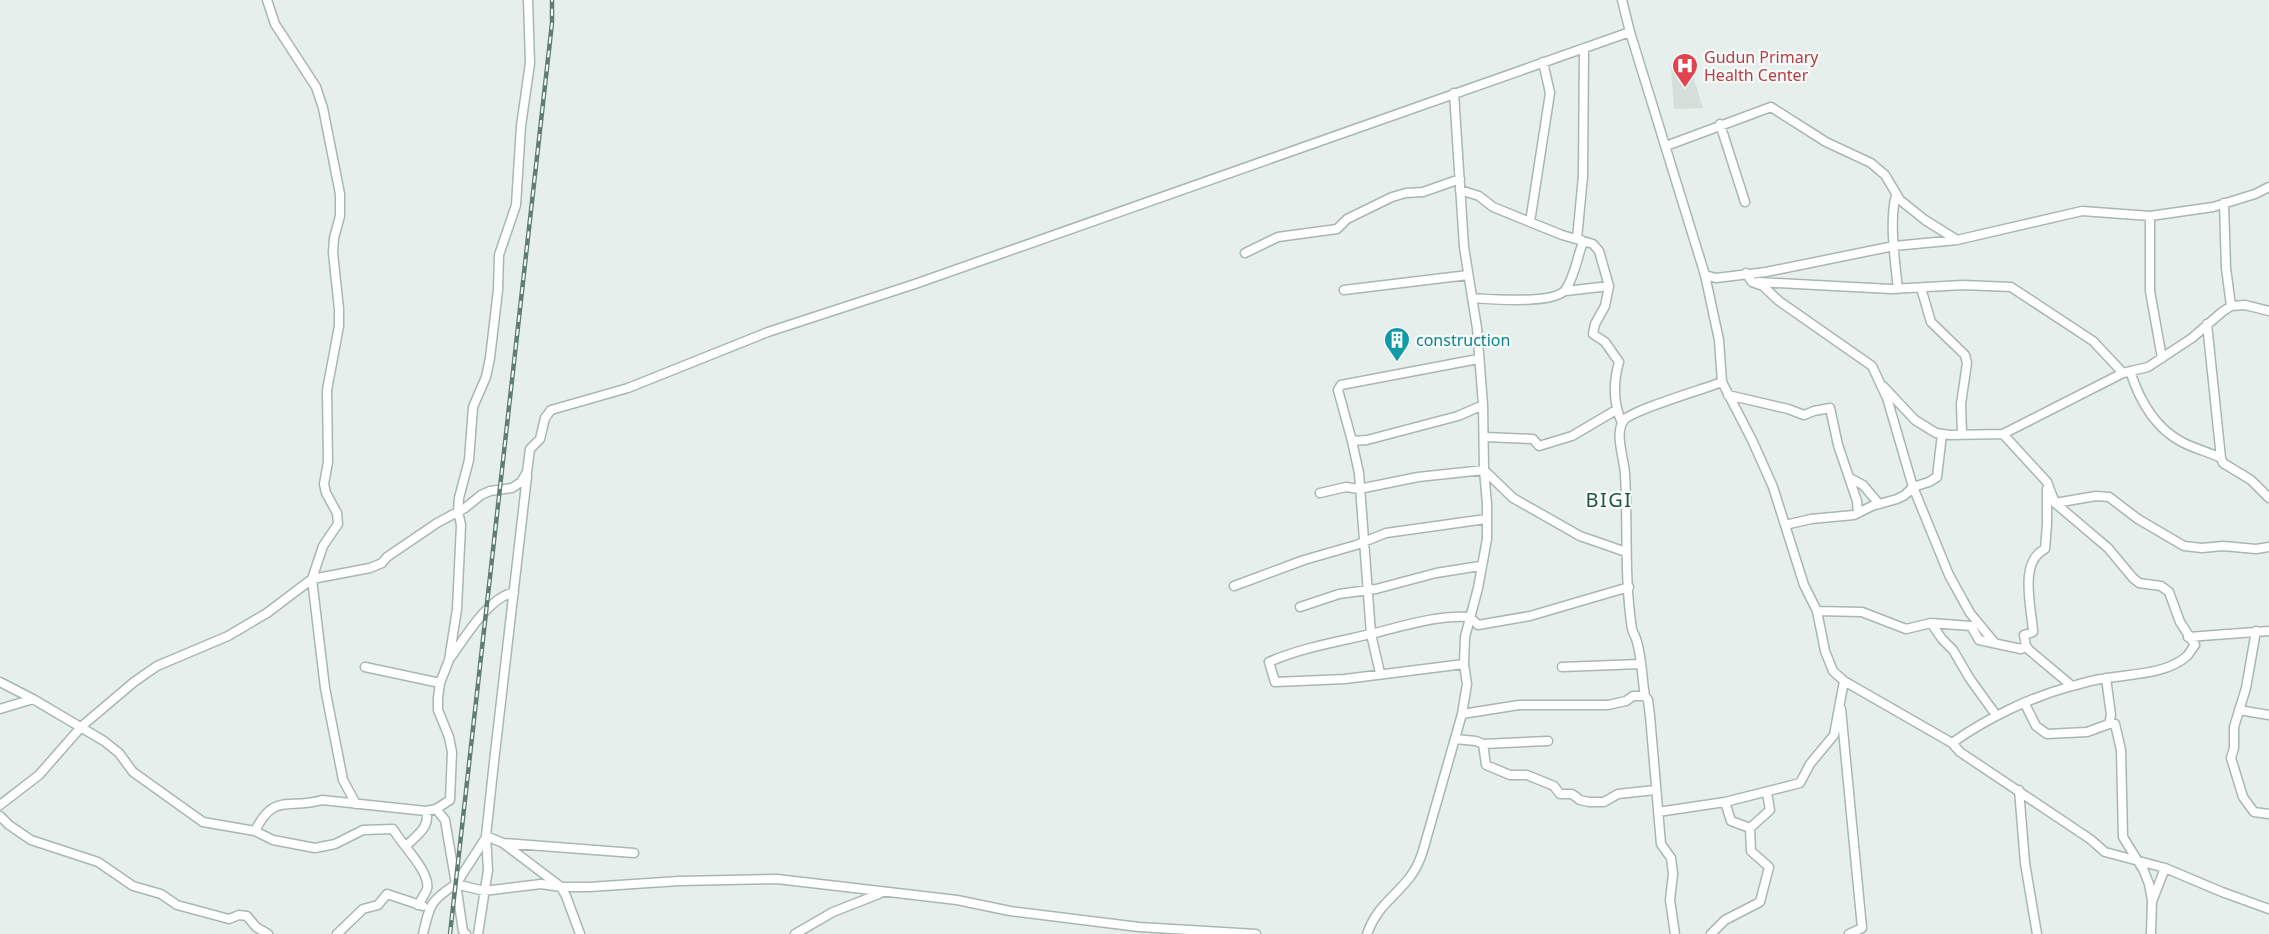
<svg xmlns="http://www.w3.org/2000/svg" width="2269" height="934" font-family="'Noto Sans',sans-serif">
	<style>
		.built { fill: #d4dfda }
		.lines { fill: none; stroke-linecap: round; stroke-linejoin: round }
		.street-casing { stroke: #a8b7b2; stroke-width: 11 }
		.street { stroke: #fff; stroke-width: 8 }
		.rail-casing { stroke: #5f7c75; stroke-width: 4.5 }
		.rail { stroke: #f7fbf9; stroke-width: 2; stroke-dasharray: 7; stroke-linecap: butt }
		.labels { text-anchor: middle; stroke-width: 4.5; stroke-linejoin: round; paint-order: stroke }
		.health-label { font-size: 16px; fill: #be3a42; stroke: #f7fbf9; text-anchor: start }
		.culture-label { font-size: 16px; fill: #0d838f; stroke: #f7fbf9; text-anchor: start }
		.quarter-label { font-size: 20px; letter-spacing: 1.5px; fill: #1f5447; stroke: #f7fbf9 }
	</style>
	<rect width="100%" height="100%" fill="#e6efeb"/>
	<!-- built -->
	<path class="built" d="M1690 66 1703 108 1674 109 1671 69Z"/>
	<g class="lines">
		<defs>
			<path id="street" d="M267 0 275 24 316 87 323 108 340 194V216L334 238 333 253 339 309V326L327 390 328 462 324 484 326 493 337 513 338 524 323 546 312 579 325 688 343 780 356 804
				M1630 32 1705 275 1719 340 1722 382 1752 440 1773 487 1804 585 1817 611 1825 651 1833 671 1844 681 1952 743 1960 752 2090 839 2105 852 2165 868 2222 892 2269 909
				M1720 124 1745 202
				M1666 146 1771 107 1826 142 1871 163 1885 175 1900 200 1925 220 1957 240
				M1460 190 1479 196 1493 207 1562 235 1593 244 1599 251 1609 286 1605 306 1595 324 1593 334 1605 342 1619 362C1613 383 1613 403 1622 423
				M1896 195C1889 220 1895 262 1898 289
				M2224 203 2226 268 2231 306
				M2150 216V291L2162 358
				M1530 222 1550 93 1543 62
				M1577 239 1583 176 1584 48
				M1245 253 1278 237 1337 229 1347 219 1392 197 1406 193 1423 192 1460 179
				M1746 273 1752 282 1763 286 1779 301 1872 366 1887 398 1913 487 1949 575 1970 613 1994 642
				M1705 275 1716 278 1766 272 1894 246 1957 240 2082 211 2150 216 2213 207 2255 194 2269 187
				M1758 282 1891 289 1963 285 2011 287 2093 341 2123 373
				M1921 288 1931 322 1965 355 1967 363 1961 404 1962 434
				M1344 290 1468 275
				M1566 291 1609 286
				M1472 298C1490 299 1556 305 1566 289 1574 277 1577 259 1582 245L1581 240
				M2207 324 2221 458
				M1478 359 1341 385 1338 390 1352 441 1367 440 1458 416 1483 405
				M2130 371C2139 399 2155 428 2182 442 2195 449 2209 452 2221 458L2223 463 2251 480 2269 498
				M1883 386 1915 420 1936 433 1950 435 2003 434 2123 373 2148 367 2192 338 2222 312 2231 306 2245 305 2269 311
				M1728 395 1788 409 1804 415 1814 411 1830 408 1838 445 1857 501 1858 513
				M1485 437 1533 439 1539 446 1572 436 1616 410
				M1352 441 1359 473 1371 634 1380 673
				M1850 478 1863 485 1879 504
				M2047 489V524L2045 549C2018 562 2032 609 2033 632L2024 635 2026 646 2029 650 2072 686
				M1320 493 1346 487 1359 489 1418 477 1484 470 1513 498 1580 536 1626 552
				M2055 503 2096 496 2109 497 2138 519 2184 546 2202 548 2223 546 2256 549 2269 547
				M1785 525 1811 519 1854 515 1872 506 1897 499 1905 495 1913 487 1929 482 1937 477 1942 434
				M1234 586 1304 560 1356 545 1386 533 1486 519
				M1300 607 1339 594 1376 589 1436 573 1480 566
				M1817 611 1862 612 1906 629 1931 623 1971 626 1979 640 2021 649 2026 646
				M1931 623 1942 639 1953 650 1970 679 1996 715
				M2256 631 2246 688 2234 727V748L2231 758 2243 797 2254 812 2269 814
				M2188 637 2269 631
				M451 657C466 636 488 598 514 592
				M1464 664 1345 679 1275 682 1269 662C1301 648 1336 642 1371 634 1404 626 1435 615 1470 617L1478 625 1530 616 1629 587
				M365 667 440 683
				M1562 667 1640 664
				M2106 678 2111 715 2109 724
				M0 682 33 699 104 741 119 753 133 772 203 822 255 831 273 840 315 848 335 844 363 830 393 829C401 844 431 872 427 889 425 894 421 900 418 905
				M2025 704 2036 726 2047 734 2087 732 2109 724H2115L2121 750 2123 837 2144 871 2149 884 2152 900 2151 934
				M0 709 33 699
				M1841 709 1862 928 1849 934
				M2239 710 2269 715
				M1462 714 1519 705H1608L1626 701 1633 696H1645
				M1455 739 1476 741 1483 744 1486 765 1510 775H1527L1554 786 1560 794H1572L1580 800 1589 802H1604L1618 794 1655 790
				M1952 743C1987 718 2031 697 2072 686 2084 683 2096 679 2108 678 2132 674 2167 674 2187 656 2190 653 2192 648 2195 645L2180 622 2169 592 2161 586 2139 583 2133 578 2108 548 2055 503 2047 482 2003 434
				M1483 744 1548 741
				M2019 790 2025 863 2037 934
				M1725 802 1731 821 1750 828
				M0 805 39 775 82 726 134 682 157 666 228 636 267 613 312 579 370 568 382 563 387 557 437 523 465 508 481 495 490 491 512 488 521 482 527 472 530 449 540 439 545 418 551 410 628 388 768 332 915 284 1630 32 1622 0
				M436 809 445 820 456 884 485 839
				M1658 812 1725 802 1800 783 1810 764 1834 735 1844 681
				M0 816 9 825 31 840 98 862 133 886 161 894 177 905 229 919 239 915 247 916 256 927 268 934
				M255 831C274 792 288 810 322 800L426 811 436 809 450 800 452 752 449 737 438 710V698L440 683 449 660 457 609 461 525 458 511 459 498 469 460 473 407 486 377 490 358 498 290 499 255 516 205 521 126 530 63 528 0
				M486 836 503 843 561 887 566 896 580 934
				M503 843 634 853
				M406 846C416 836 431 827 426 811
				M456 884 484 891 541 884 561 887H589L679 881 777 879 957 900 1010 911 1139 927 1256 934
				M2153 899 2165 868
				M337 934 363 909 378 905 387 894 423 906
				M423 934C430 904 430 901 456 884L463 931 466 934
				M478 934 488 870 486 836 494 762 527 476
				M795 934 833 912 879 894
				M1367 934C1377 906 1393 899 1410 877 1417 868 1421 858 1424 847L1462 714 1467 684 1464 664 1465 637 1478 588 1487 539V504L1484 470 1483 405 1477 328 1464 247 1454 93
				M1675 934 1670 900 1673 874 1671 858 1661 844 1650 716 1648 700 1645 696C1642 679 1642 659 1637 642 1636 637 1633 633 1632 629 1624 578 1628 524 1625 474 1624 458 1614 433 1624 420 1632 410 1704 389 1722 382
				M1711 934 1725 920 1760 902 1769 867 1751 851 1750 828 1770 810 1767 793"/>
		</defs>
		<!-- street casing -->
		<use href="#street" class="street-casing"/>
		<!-- street -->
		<use href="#street" class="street"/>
		<defs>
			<path id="rail" d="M450 934 552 23V0"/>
		</defs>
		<!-- rail casing -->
		<use href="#rail" class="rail-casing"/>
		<!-- rail -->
		<use href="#rail" class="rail"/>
	</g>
	<!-- icons -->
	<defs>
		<symbol id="hospital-pin" viewBox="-11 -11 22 30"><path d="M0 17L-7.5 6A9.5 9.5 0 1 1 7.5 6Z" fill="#e0444e" stroke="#f7fbf9"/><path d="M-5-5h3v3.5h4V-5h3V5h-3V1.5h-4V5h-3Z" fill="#fff"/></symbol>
		<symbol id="building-pin" viewBox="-11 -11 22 30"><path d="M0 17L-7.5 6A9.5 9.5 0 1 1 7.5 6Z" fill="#0f9aa8" stroke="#f7fbf9"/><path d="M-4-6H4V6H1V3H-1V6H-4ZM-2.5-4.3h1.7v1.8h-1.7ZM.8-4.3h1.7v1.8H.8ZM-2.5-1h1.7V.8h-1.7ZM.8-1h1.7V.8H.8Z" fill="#fff"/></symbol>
	</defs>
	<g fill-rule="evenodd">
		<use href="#hospital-pin" x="1670" y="51" width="30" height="40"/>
		<use href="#building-pin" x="1382" y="325" width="30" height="40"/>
	</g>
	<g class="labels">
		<!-- health labels -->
		<g class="health-label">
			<text x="1704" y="63">Gudun Primary<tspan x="1704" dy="18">Health Center</tspan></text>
		</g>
		<!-- culture labels -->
		<g class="culture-label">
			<text x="1416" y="346">construction</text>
		</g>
		<!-- quarter labels -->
		<g class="quarter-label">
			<text x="1609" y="507">BIGI</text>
		</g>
	</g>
</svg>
